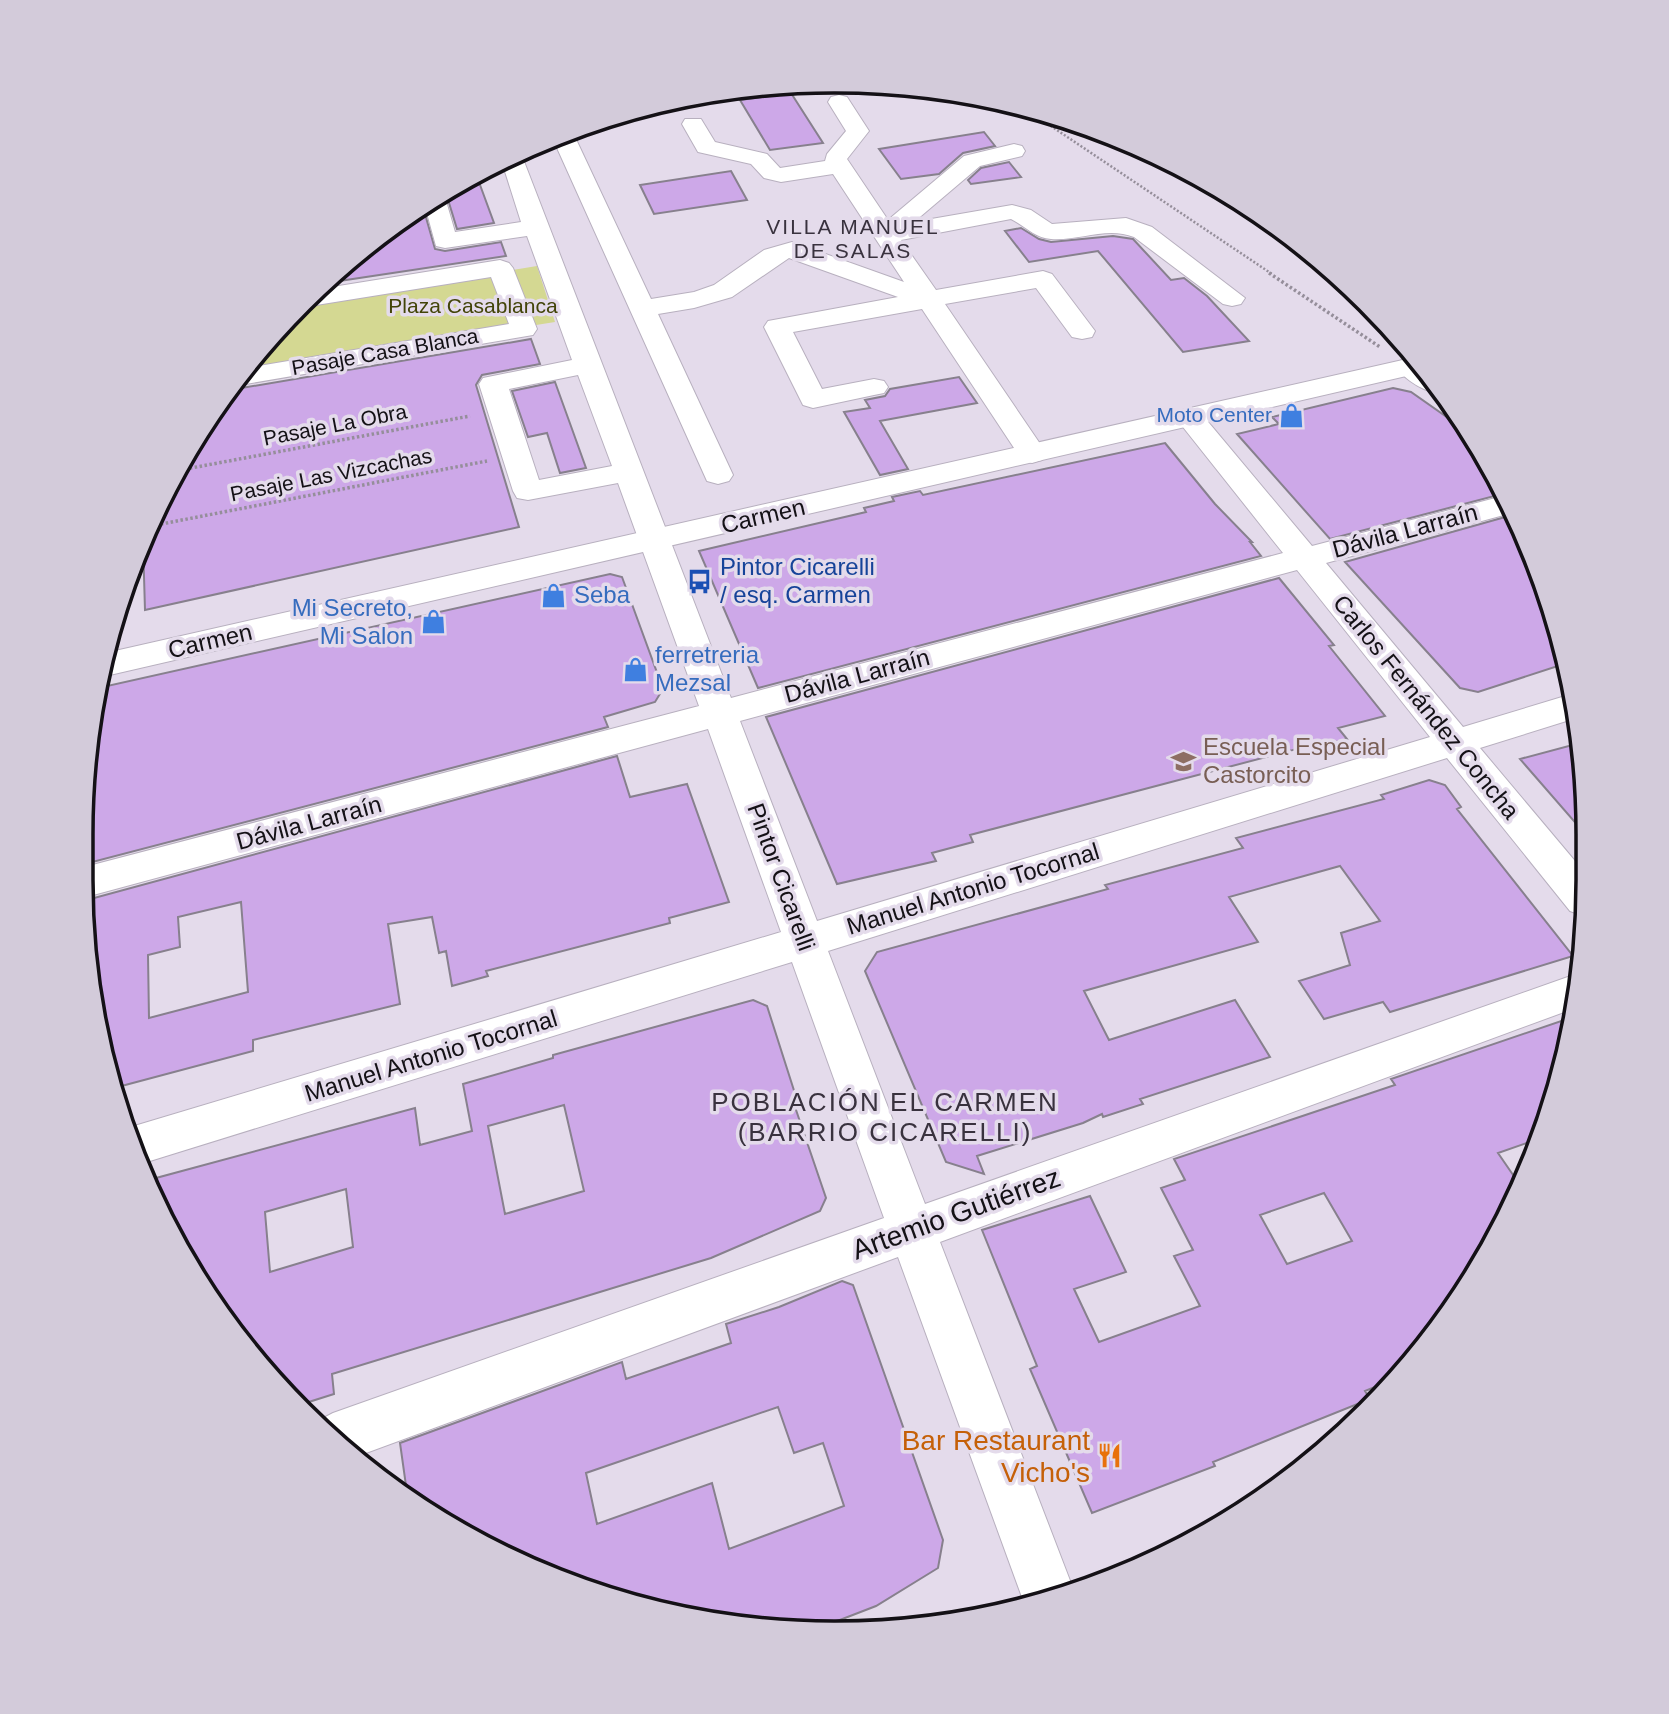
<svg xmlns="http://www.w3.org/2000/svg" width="1669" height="1714" font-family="Helvetica,sans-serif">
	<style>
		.green { fill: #d4d892 }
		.building { fill: #cda8e8; stroke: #87808d; stroke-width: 2; fill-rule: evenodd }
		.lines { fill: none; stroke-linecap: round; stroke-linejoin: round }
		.minor-casing { stroke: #b8b0bf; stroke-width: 2 }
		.major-casing { stroke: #b8b0bf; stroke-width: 2 }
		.path-far1 { stroke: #958e9a; stroke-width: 2.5; stroke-dasharray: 2 2; stroke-linecap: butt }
		.path { stroke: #958e9a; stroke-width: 3.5; stroke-dasharray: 2.5 2.5; stroke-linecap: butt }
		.minor { fill: #fff; fill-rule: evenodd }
		.major { fill: #fff; fill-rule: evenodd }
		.labels { text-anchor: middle; stroke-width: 7; stroke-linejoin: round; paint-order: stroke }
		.far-neighbourhood-label { font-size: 21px; letter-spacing: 2px; fill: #39323e; stroke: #e4dbeb }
		.far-park-label { font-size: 21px; fill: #424408; stroke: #e4dbeb }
		.far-street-label { font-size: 21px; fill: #141116; stroke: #e4dbeb }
		.far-shop-label { font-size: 21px; fill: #366cbe; stroke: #e4dbeb; text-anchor: end }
		.street-label { font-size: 24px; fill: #141116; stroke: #e4dbeb }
		.transit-label { font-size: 24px; fill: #164399; stroke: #e4dbeb; text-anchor: start }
		.shop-label { font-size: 24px; fill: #366cbe; stroke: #e4dbeb; text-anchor: start }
		.education-label { font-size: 24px; fill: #785e54; stroke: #e4dbeb; text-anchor: start }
		.neighbourhood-label { font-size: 26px; letter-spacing: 2px; fill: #39323e; stroke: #e4dbeb }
		.near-street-label { font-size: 28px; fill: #141116; stroke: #e4dbeb }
		.near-food-label { font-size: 28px; fill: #c56008; stroke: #e4dbeb; text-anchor: end }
		.rim { fill: none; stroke: #141116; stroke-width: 3.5 }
	</style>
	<rect width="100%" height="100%" fill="#e4dbeb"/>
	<!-- green -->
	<path class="green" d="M537 266 555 322 243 372 268 337 303 304Z"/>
	<!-- building -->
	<path class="building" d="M791 93 823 143 770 150 740 100Z
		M984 132 995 146 963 153 939 174 901 179 879 149Z
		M1009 162 1021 177 971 184 968 180 981 168Z
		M731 171 747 200 654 214 640 185Z
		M476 174 494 223 457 229 446 193Z
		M423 207 435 249 445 251 501 242 506 256 326 283 376 236Z
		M1021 228 1039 239 1051 242 1113 236 1133 239 1171 280 1184 278 1207 296 1249 341 1183 352 1098 251 1029 262 1005 231Z
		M531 339 540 364 482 375 476 385 519 527 145 610 143 542 182 457 230 390Z
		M959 377 977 403 880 421 908 469 880 475 844 412 870 408 865 400 885 396 890 389Z
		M555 382 572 429 586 468 560 473 547 433 528 437 512 391Z
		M1393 388 1411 392 1468 432 1506 493 1330 539 1237 434 1279 424 1272 417Z
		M1165 443 1215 504 1252 542H1250L1261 556 758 688 699 551 866 512 864 508 894 501 892 497 920 491 923 495Z
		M1516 514 1563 640 1567 663 1478 692 1460 688 1345 562Z
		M610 574 622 577 663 689 655 702 604 717 608 727 81 865 87 736 98 688Z
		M1279 578 1334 645 1329 646 1385 716 1338 728 1347 739 1311 749 1308 746 970 835 973 842 932 853 936 861 837 884 766 717Z
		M1580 743 1587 786 1586 835 1520 759Z
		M617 756 630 797 687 784 729 902 669 918 670 923 486 971 488 976 452 986 446 951 439 953 432 917 388 924 400 1004 253 1040V1051L114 1088 95 1027 83 901ZM241 902 248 992 149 1018 148 955 180 947 178 917Z
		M1429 780 1445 785 1461 807 1457 809 1573 956 1390 1012 1383 1002 1324 1019 1299 981 1350 965 1341 933 1380 921 1340 866 1229 897 1258 942 1084 991 1109 1040 1235 1000 1270 1057 1140 1099 1143 1104 1103 1117 1102 1114 1083 1123 977 1156 984 1174 946 1162 865 971 877 952 1108 889 1105 885 1243 848 1236 838 1384 799 1381 795Z
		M753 1000 767 1006 798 1103 794 1104 826 1198 820 1211 711 1258 332 1374 334 1394 296 1406 208 1299 145 1181 415 1108 420 1145 472 1131 463 1084 553 1058V1055ZM564 1105 584 1191 505 1214 488 1126ZM346 1189 353 1247 270 1272 265 1212Z
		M1573 1017 1549 1121 1541 1138 1498 1153 1520 1185 1488 1256 1402 1376 1365 1391 1370 1399 1213 1462 1215 1466 1092 1513 1030 1369 1037 1366 982 1230 1090 1196 1126 1272 1074 1289 1099 1342 1200 1306 1174 1256 1193 1250 1161 1188 1185 1180 1174 1159 1395 1085 1391 1079ZM1324 1193 1352 1241 1287 1264 1260 1215Z
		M842 1281 853 1285 943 1540 938 1568 876 1606 814 1630 736 1627 592 1593 416 1507 408 1500 400 1443 622 1362 626 1379 731 1343 726 1324 779 1307ZM778 1407 794 1453 823 1443 844 1506 729 1549 712 1483 597 1524 586 1473Z"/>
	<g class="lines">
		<defs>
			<path id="minor" d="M839 95 847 97 869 131 847 159 888 220 964 156 1014 144 1022 146 1025 151 1022 156 980 166 914 222 1012 205 1031 210 1052 224 1126 218 1152 227 1245 298 1241 304 1232 306 1223 304 1134 237C1107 226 1079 241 1051 239 1035 238 1025 226 1011 219L901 240 936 290 1043 271 1052 274 1095 331 1092 337 1082 339 1072 337 1036 288 945 304 1047 454 1042 460 1032 463 1022 460 922 309 793 332 822 389 874 379 884 381 888 387 884 393 874 395 813 408 803 405 764 327 768 321 898 297 789 258 732 297 694 308 658 314 733 475 729 481 718 484 707 481 553 139 572 132 574 135 651 299 694 292 714 285 764 250 792 242 904 282 833 174 781 182 764 178 751 164 698 152 682 124 685 119H701L715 142 767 154 780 168 825 161 827 154 846 131 828 102 831 97Z
				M520 151 731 698 1283 553 1175 417 1179 411 1189 408 1199 411 1312 546 1507 495 1515 512 1326 563 1463 727 1572 694 1576 718 1480 748 1585 873 1584 916 1570 911 1447 758 828 951 925 1204 1582 972 1575 1008 940 1242 1074 1591 1030 1608H1026L1023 1600 898 1257 355 1457 314 1423 333 1413 884 1218 792 962 137 1165 126 1129 131 1127 781 932 708 729 82 898 81 868 699 706 618 483 528 500 517 498 513 491 479 384 483 378 572 360 527 236 445 248 436 246 425 206 444 194 455 232 521 222 501 159ZM578 375 612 466 539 480 509 389ZM1297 570 1430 737 817 921 740 721Z
				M500 260 509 263 513 268 537 329 533 335 240 385 234 384 246 368 509 324 491 277 310 306 303 304 320 289Z
				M1410 359 1419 361 1444 393C1428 395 1405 380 1396 367L1400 361Z"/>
			<path id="major" d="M1416 357 1428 371 101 677 106 653Z"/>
		</defs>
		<!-- minor casing -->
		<use href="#minor" class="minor-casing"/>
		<!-- major casing -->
		<use href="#major" class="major-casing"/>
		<!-- path-far1 -->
		<path class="path-far1" d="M1024 108 1272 274
			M393 225 413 223"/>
		<!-- path -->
		<path class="path" d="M1269 273 1380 347
			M175 471 470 416
			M151 526 487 461"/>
		<!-- minor -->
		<use href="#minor" class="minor"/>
		<!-- major -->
		<use href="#major" class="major"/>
	</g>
	<!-- icons -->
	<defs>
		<symbol id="shop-bare" viewBox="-9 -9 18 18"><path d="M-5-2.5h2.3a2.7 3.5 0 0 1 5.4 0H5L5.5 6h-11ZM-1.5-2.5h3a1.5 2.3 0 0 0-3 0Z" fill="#3f7fe0" stroke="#e4dbeb" stroke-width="2.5" paint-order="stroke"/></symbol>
		<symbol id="bus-bare" viewBox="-9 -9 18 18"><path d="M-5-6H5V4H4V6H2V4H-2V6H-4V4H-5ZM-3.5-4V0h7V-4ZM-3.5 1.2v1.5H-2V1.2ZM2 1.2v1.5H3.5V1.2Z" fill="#1a4fb4" stroke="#e4dbeb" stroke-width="2.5" paint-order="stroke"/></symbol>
		<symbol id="school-bare" viewBox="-9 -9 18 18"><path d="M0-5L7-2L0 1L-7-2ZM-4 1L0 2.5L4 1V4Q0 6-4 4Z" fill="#8d6e63" stroke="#e4dbeb" stroke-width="2.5" paint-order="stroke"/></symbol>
		<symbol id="restaurant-bare" viewBox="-9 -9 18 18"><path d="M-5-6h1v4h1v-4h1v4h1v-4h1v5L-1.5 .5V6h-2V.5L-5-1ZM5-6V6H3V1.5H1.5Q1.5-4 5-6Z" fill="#e8710a" stroke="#e4dbeb" stroke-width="2.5" paint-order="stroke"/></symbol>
	</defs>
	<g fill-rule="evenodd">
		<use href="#shop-bare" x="1274" y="398" width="35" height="35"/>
		<use href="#bus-bare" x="682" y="564" width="35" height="35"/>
		<use href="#shop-bare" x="536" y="578" width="35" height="35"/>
		<use href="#shop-bare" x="416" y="604" width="35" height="35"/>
		<use href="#shop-bare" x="618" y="652" width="35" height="35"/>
		<use href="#school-bare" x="1166" y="744" width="35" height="35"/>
		<use href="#restaurant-bare" x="1092" y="1438" width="35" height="35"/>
	</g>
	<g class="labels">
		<!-- far-neighbourhood labels -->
		<g class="far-neighbourhood-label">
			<text x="853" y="234">VILLA MANUEL<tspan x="853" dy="24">DE SALAS</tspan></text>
		</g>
		<!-- far-park labels -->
		<g class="far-park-label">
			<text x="473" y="313">Plaza Casablanca</text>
		</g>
		<!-- far-street labels -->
		<g class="far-street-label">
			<text transform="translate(385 352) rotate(-10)" y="7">Pasaje Casa Blanca</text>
			<text transform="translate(335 425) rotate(-11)" y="7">Pasaje La Obra</text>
			<text transform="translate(331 475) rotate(-11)" y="7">Pasaje Las Vizcachas</text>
		</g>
		<!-- far-shop labels -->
		<g class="far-shop-label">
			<text x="1272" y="422">Moto Center</text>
		</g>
		<!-- street labels -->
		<g class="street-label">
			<text transform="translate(763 516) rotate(-13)" y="8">Carmen</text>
			<text transform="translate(1405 531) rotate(-15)" y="8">Dávila Larraín</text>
			<text transform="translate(210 641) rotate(-13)" y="8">Carmen</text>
			<text transform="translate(857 676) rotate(-15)" y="8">Dávila Larraín</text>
			<text transform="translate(1426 707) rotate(51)" y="8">Carlos Fernández Concha</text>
			<text transform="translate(309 823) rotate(-15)" y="8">Dávila Larraín</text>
			<text transform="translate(781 877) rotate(70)" y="8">Pintor Cicarelli</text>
			<text transform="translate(973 889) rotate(-17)" y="8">Manuel Antonio Tocornal</text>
			<text transform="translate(431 1056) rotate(-17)" y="8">Manuel Antonio Tocornal</text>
		</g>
		<!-- transit labels -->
		<g class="transit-label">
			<text x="720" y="575">Pintor Cicarelli<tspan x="720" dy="28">/ esq. Carmen</tspan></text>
		</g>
		<!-- shop labels -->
		<g class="shop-label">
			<text x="574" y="603">Seba</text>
			<text x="413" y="616" text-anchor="end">Mi Secreto,<tspan x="413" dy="28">Mi Salon</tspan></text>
			<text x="655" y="663">ferretreria<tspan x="655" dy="28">Mezsal</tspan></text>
		</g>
		<!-- education labels -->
		<g class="education-label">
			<text x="1203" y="755">Escuela Especial<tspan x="1203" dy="28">Castorcito</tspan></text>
		</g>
		<!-- neighbourhood labels -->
		<g class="neighbourhood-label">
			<text x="885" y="1111">POBLACIÓN EL CARMEN<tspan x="885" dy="30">(BARRIO CICARELLI)</tspan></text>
		</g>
		<!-- near-street labels -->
		<g class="near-street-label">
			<text transform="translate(956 1213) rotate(-20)" y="10">Artemio Gutiérrez</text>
		</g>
		<!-- near-food labels -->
		<g class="near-food-label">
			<text x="1090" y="1450">Bar Restaurant<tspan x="1090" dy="32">Vicho's</tspan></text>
		</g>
	</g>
	<!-- crop -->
	<path d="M0 0H1669V1714H0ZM834 93H835A741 741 0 0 1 1576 834V880A741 741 0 0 1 835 1621H834A741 741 0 0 1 93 880V834A741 741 0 0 1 834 93Z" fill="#d3cbda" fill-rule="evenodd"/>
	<path class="rim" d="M834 93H835A741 741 0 0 1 1576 834V880A741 741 0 0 1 835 1621H834A741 741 0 0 1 93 880V834A741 741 0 0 1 834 93Z"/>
</svg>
